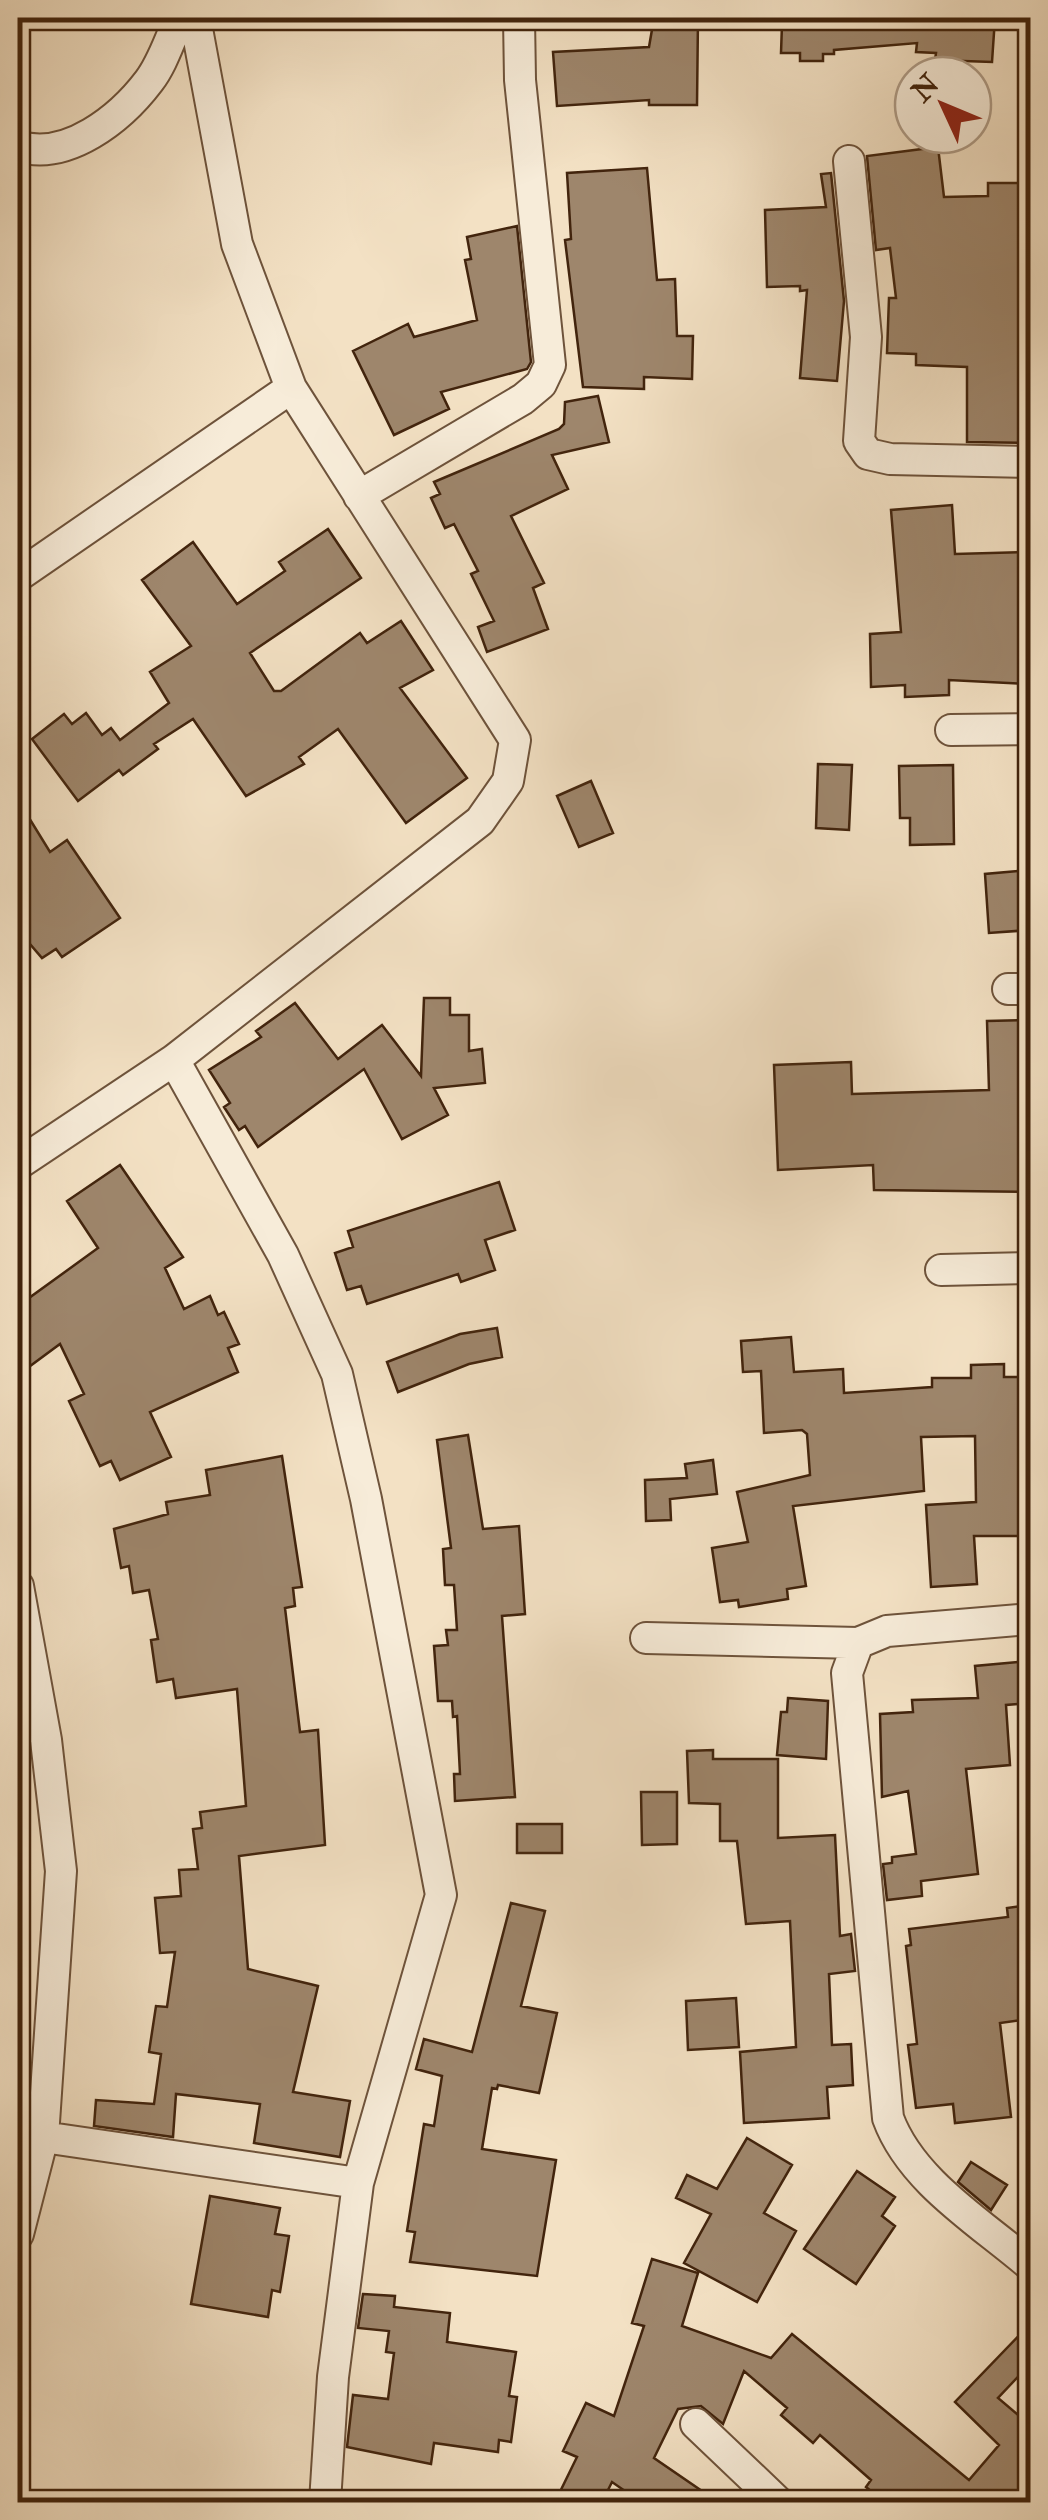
<svg xmlns="http://www.w3.org/2000/svg" width="1048" height="2520" font-family="'IM FELL Double Pica',serif">
	<style>
		.building { fill: #9e866c; stroke: #42240d; stroke-width: 2.5 }
		.lines { fill: none; stroke-linecap: round; stroke-linejoin: round }
		.street-casing { stroke: #6e533b; stroke-width: 34 }
		.street { stroke: #f7ecd9; stroke-width: 30 }
	</style>
	<rect width="100%" height="100%" fill="#f3e1c4"/>
	<filter id="stains"><feTurbulence type="fractalNoise" baseFrequency=".002" numOctaves="4"/><feColorMatrix values="0 0 0 0 .2 0 0 0 0 .09 0 0 0 0 .02 0 0 0 .5 -.17"/></filter>
	<radialGradient id="worn" r=".72"><stop offset=".6" stop-color="#630" stop-opacity="0"/><stop offset="1" stop-color="#630" stop-opacity=".3"/></radialGradient>
	<!-- building -->
	<path class="building" d="M654 18H698L697 105H649V100L557 106 553 52 649 47Z
		M861 18H995L992 62 935 60 936 53 916 52 917 43 834 50V54H823V61H800V53H781L782 24 861 23Z
		M938 147 944 197 988 196V183H1024V196H1030V443L967 442V367L916 365V354L887 353 889 298H896L890 248 876 250 867 156Z
		M647 168 657 280 675 279 677 336H693L692 379 644 377V389L583 387 565 240 571 239 567 173Z
		M831 173 844 301 837 381 800 378 807 290 800 291V286L767 287 765 210 826 207 821 174Z
		M517 226 531 362 527 369 441 392 449 409 394 435 353 351 408 324 414 337 477 320 465 260 471 259 467 237Z
		M598 396 609 442 552 455 568 489 511 516 544 583 533 588 548 629 487 652 478 627 494 621 471 574 478 571 454 524 445 528 431 498 440 494 434 482 559 429 564 424 565 402Z
		M952 505 955 554 1030 552V684L949 680V695L905 697V685L871 687 870 634 901 632 891 510Z
		M328 529 361 578 250 653 274 691H281L360 633 367 643 401 621 433 670 400 688 467 778 406 823 338 729 299 757 304 764 246 796 193 719 154 744 158 749 123 775 119 770 78 801 32 739 64 714 72 724 86 713 102 735 111 728 120 740 169 703 150 672 191 646 142 580 193 542 237 604 285 571 279 562Z
		M818 764 852 765 849 830 816 828Z
		M953 765 954 844 910 845V818H900L899 766Z
		M591 781 613 833 579 847 557 796Z
		M18 800 50 852 67 840 120 918 62 957 56 949 42 958 18 930Z
		M1030 870V930L989 933 985 874Z
		M424 998H450V1015H469V1051L482 1049 485 1083 434 1088 448 1115 402 1139 364 1069 258 1147 245 1126 239 1130 224 1107 230 1103 209 1070 261 1037 256 1031 295 1003 338 1059 382 1025 421 1076Z
		M1030 1020V1192L874 1190 873 1165 778 1170 774 1065 851 1062 852 1094 989 1090 987 1021Z
		M120 1165 183 1257 165 1268 184 1309 210 1296 218 1315 224 1312 239 1344 228 1348 238 1372 150 1412 171 1457 120 1480 111 1461 100 1466 69 1401 84 1394 60 1344 18 1375V1306L98 1248 67 1201Z
		M499 1182 515 1230 485 1240 495 1270 461 1282 458 1274 367 1304 361 1286 347 1290 335 1253 353 1247 348 1231Z
		M497 1328 502 1357 469 1364 398 1392 387 1362 460 1334Z
		M791 1337 794 1372 843 1369 844 1393 932 1387V1378H971V1365L1004 1364V1377H1028L1030 1536H974L977 1584 931 1587 926 1505 976 1502 975 1436 921 1437 924 1491 793 1506 806 1586 787 1589 788 1599 739 1607 738 1600 720 1602 712 1548 748 1542 737 1492 810 1475 807 1434 802 1430 764 1433 761 1371 743 1372 741 1341Z
		M468 1435 483 1529 519 1526 525 1614 502 1616 515 1797 455 1801 454 1774H460L457 1716 453 1717 452 1701H438L434 1646 448 1645 446 1630H457L454 1585H445L443 1549 451 1548 437 1440Z
		M282 1456 302 1587 293 1588 295 1606 285 1608 300 1732 318 1730 325 1845 239 1856 248 1969 318 1986 293 2092 350 2101 340 2157 254 2143 260 2104 176 2094 173 2137 94 2126 96 2100 154 2104 161 2054 149 2052 156 2006 167 2007 175 1952 160 1953 155 1898 181 1896 179 1870 198 1869 193 1829 202 1828 200 1812 246 1806 237 1689 176 1698 173 1679 157 1682 151 1640 158 1639 149 1590 133 1593 129 1566 121 1568 114 1529 168 1514 166 1502 210 1495 206 1470Z
		M713 1460 717 1494 670 1499 671 1520 646 1521 645 1480 687 1478 685 1464Z
		M1030 1661V1703L1006 1705 1010 1765 966 1769 978 1874 921 1881 922 1896 887 1900 883 1864 892 1863V1857L916 1854 908 1791 882 1797 880 1714 913 1712 912 1700 978 1698 975 1666Z
		M788 1698 828 1701 826 1759 777 1755 781 1712H787Z
		M713 1750V1759H778V1838L835 1835 840 1936 851 1934 855 1971 829 1974 832 2045 851 2044 853 2085 827 2087 829 2118 744 2123 740 2052 796 2047 790 1921 746 1924 737 1841H720V1804L689 1803 687 1751Z
		M641 1792H677V1844L642 1845Z
		M517 1824H562V1853H517Z
		M511 1903 545 1911 521 2006 557 2013 539 2093 498 2085 497 2089 492 2088 482 2149 556 2160 537 2276 410 2262 415 2232 407 2231 424 2124 434 2126 442 2076 416 2069 424 2039 472 2052Z
		M1030 1905V2019L1000 2023 1011 2117 955 2123 953 2104 916 2108 908 2045 917 2044 906 1946 911 1945 909 1929 1008 1917 1007 1908Z
		M736 1998 739 2047 688 2050 686 2001Z
		M747 2138 792 2165 764 2213 796 2231 757 2302 684 2263 711 2214 676 2198 687 2175 717 2189Z
		M971 2162 1007 2185 991 2210 958 2182Z
		M857 2171 895 2197 882 2216 895 2226 856 2284 804 2249Z
		M210 2196 280 2208 275 2234 289 2236 280 2292 272 2290 268 2317 191 2304Z
		M652 2259 698 2273 682 2326 771 2358 792 2334 969 2480 999 2445 955 2402 1030 2324V2364L998 2398 1030 2425V2502H884L866 2487 871 2480 820 2435 813 2443 781 2415 787 2408 744 2371 723 2424 701 2406 678 2409 654 2458 718 2502H641L612 2482 602 2502H555L577 2457 563 2451 586 2403 614 2416 644 2326 632 2323Z
		M363 2294 395 2296 394 2307 450 2313 447 2342 516 2352 509 2396 517 2397 511 2442 499 2440 498 2452 434 2443 431 2464 347 2447 353 2395 388 2399 394 2353 386 2352 389 2331 358 2328Z"/>
	<g class="lines">
		<defs>
			<path id="street" d="M18 146C67 162 121 118 149 81 163 63 170 38 180 18
				M849 161 866 337 859 441 868 454 890 459 1030 462
				M359 496 523 399 541 384 550 365 520 80 519 18
				M18 576 291 388
				M951 730 1030 729
				M1008 989H1030
				M174 1060 283 1255 337 1374 366 1499 441 1895 358 2183 333 2377 325 2502
				M18 1164 174 1060 480 821 508 781 515 740 291 388 237 244 195 18
				M941 1270 1030 1268
				M18 1586 46 1740 61 1871 43 2137 18 2234
				M1030 1619 887 1631 858 1643 847 1673 888 2118C911 2181 980 2222 1030 2265
				M646 1638 858 1643
				M43 2137 358 2183
				M696 2424 778 2502"/>
		</defs>
		<!-- street casing -->
		<use href="#street" class="street-casing"/>
		<!-- street -->
		<use href="#street" class="street"/>
	</g>
	<!-- margin -->
	<rect width="1048" height="2520" fill="none" stroke="#f3e1c4" stroke-width="60"/>
	<rect x="20" y="20" width="1008" height="2480" fill="none" stroke="#42240d" stroke-width="5"/>
	<rect x="30" y="30" width="988" height="2460" fill="none" stroke="#42240d" stroke-width="2.5"/>
	<!-- north arrow -->
	<g transform="translate(943 105) rotate(314)"><circle r="48" fill="#f7ecd9" stroke="#af9c87" stroke-width="2.5"/>
	<path d="M0-8L18 38L0 25L-18 38Z" fill="#8f2418"/>
	<text y="-15" font-size="28" font-weight="bold" text-anchor="middle" fill="#42240d">N</text>
	</g>
	<rect width="100%" height="100%" filter="url(#stains)"/>
	<rect width="100%" height="100%" fill="url(#worn)"/>
</svg>
